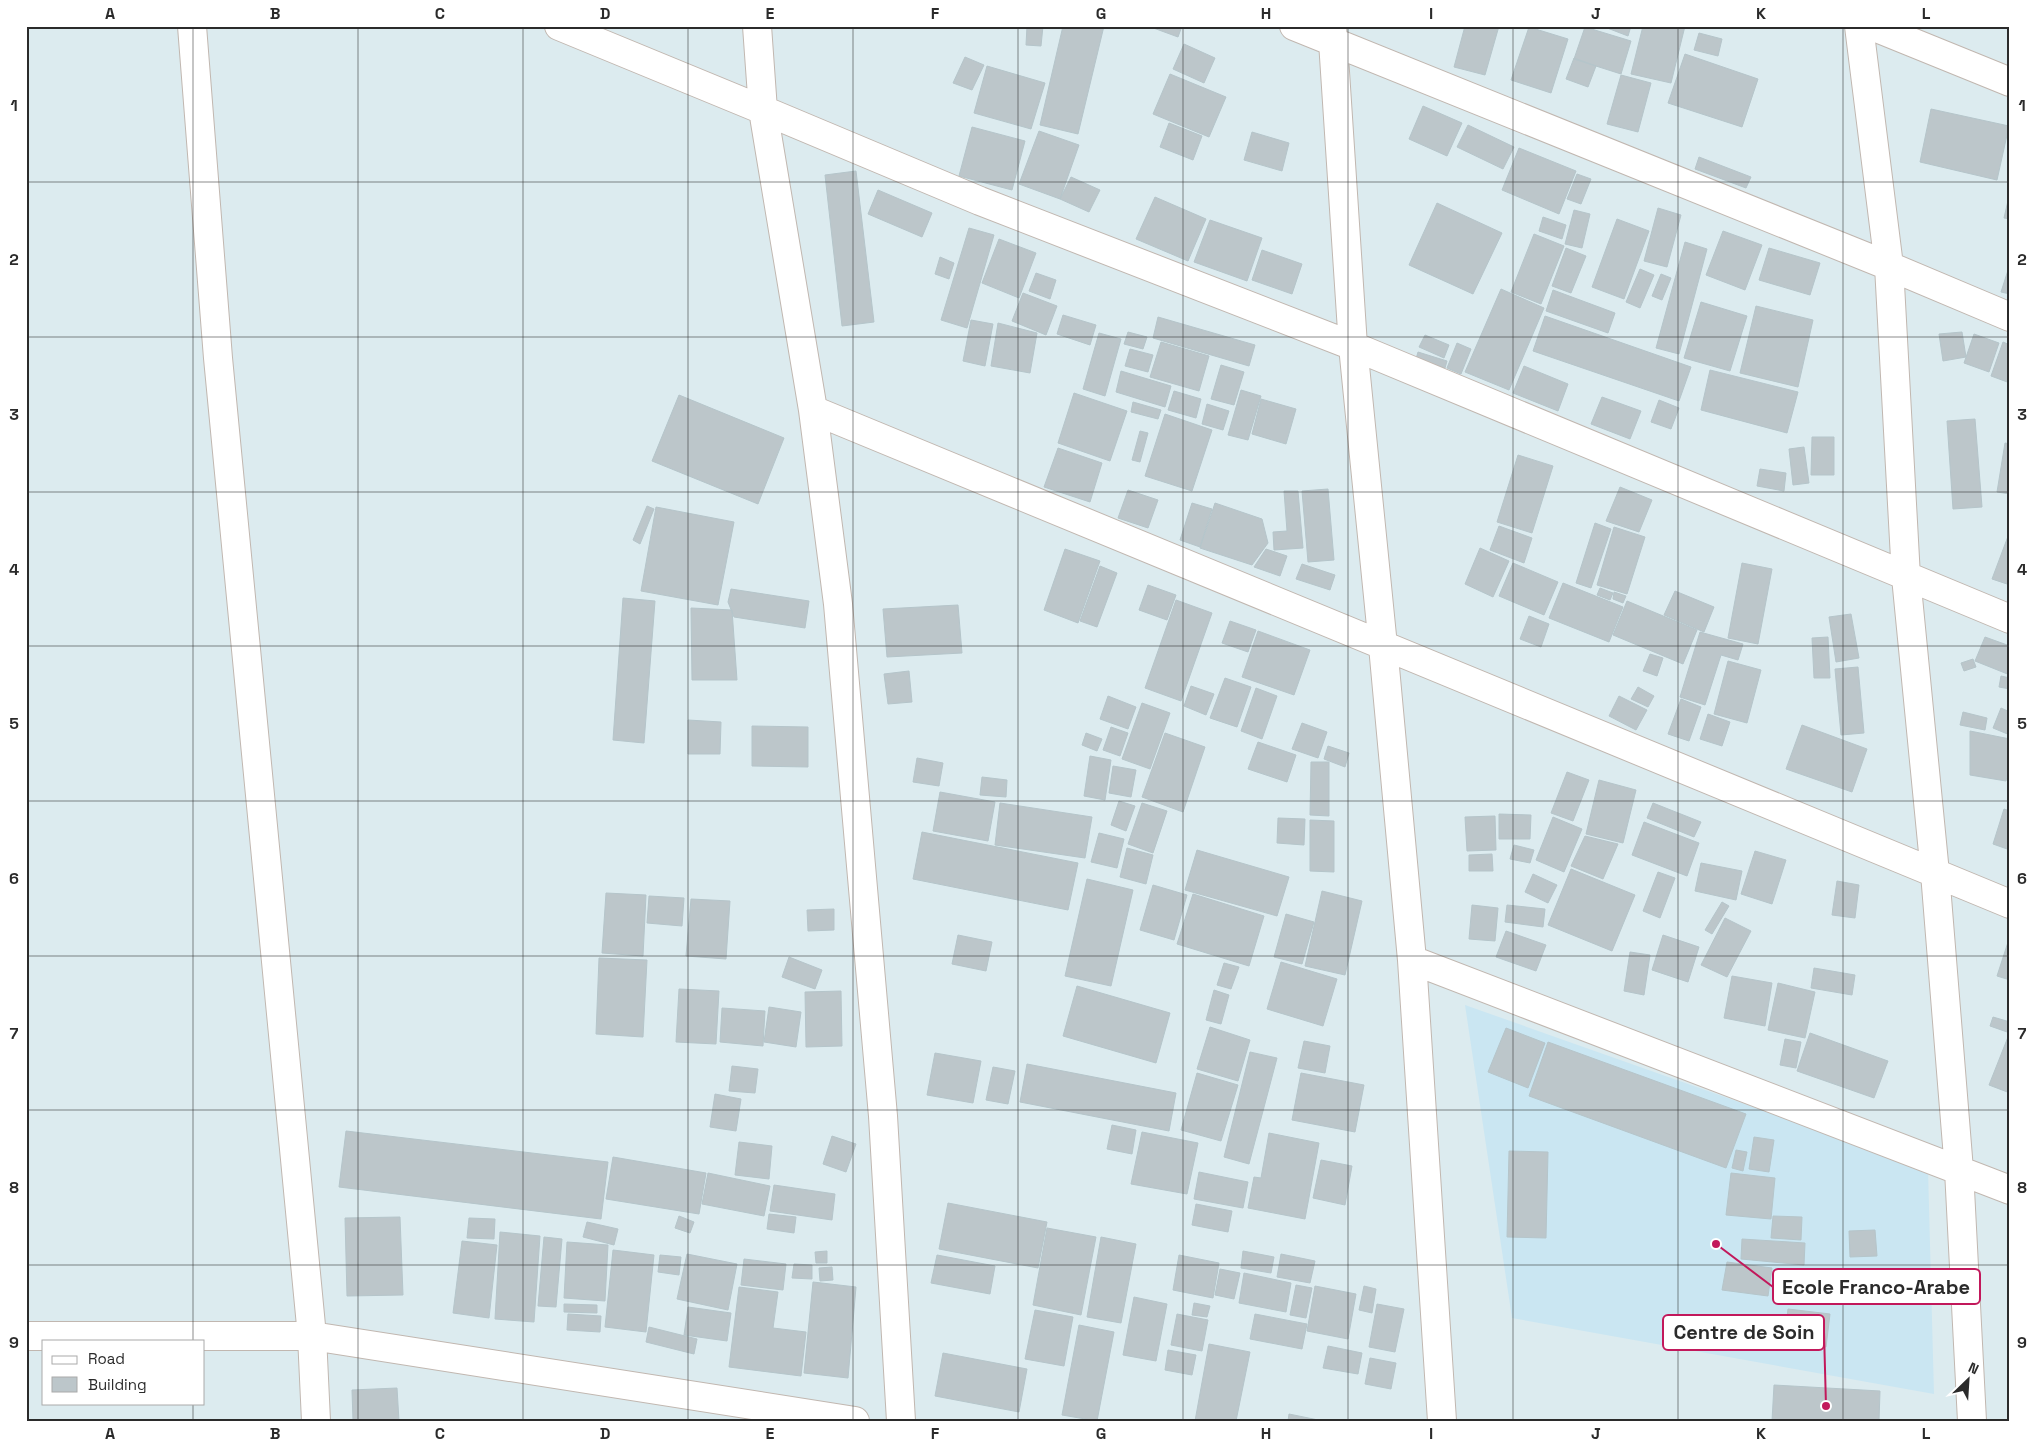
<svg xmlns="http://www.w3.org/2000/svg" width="2036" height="1447" font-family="'Space Grotesk',sans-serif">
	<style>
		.education { fill: #cae6f2 }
		.building { fill: #bcc6ca; stroke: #b5c5ca }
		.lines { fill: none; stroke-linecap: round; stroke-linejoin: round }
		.minor-casing { stroke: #c1b7b0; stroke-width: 30 }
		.minor { stroke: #fff; stroke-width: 28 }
		.grid { fill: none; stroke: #2b2b2b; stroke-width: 1; stroke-opacity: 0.55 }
		.leader { fill: none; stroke: #c2185b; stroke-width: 2 }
		.callout-dot { fill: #c2185b; stroke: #fff; stroke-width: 2 }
		.callout { fill: #fff; stroke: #c2185b; stroke-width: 2 }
		.callout-label { font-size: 20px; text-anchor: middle; font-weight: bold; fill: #2b2b2b }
		.neatline { fill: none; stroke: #2b2b2b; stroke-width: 2 }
		.grid-label { font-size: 16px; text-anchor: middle; font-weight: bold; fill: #2b2b2b }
	</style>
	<rect width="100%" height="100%" fill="#dcebef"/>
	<!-- education -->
	<path class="education" d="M1465 1005 1928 1169 1934 1394 1512 1318Z"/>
	<!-- building -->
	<path class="building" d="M1027 26H1043L1041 46 1026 45Z
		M1063 26H1104L1078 134 1040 125Z
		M1148 26H1182L1178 37Z
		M1465 26H1499L1485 75 1454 67Z
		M1602 26H1631L1628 36Z
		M1643 26H1685L1671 83 1631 74Z
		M1916 26H1934V28H1916Z
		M1529 27 1568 39 1551 93 1511 80Z
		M1585 27 1631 41 1621 74 1574 59Z
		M1699 33 1722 39 1718 56 1694 50Z
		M1184 44 1215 58 1204 83 1173 69Z
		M1685 54 1758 79 1742 127 1668 103Z
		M965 57 984 65 972 90 953 83Z
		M1574 58 1596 66 1588 87 1566 79Z
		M987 66 1045 83 1031 129 974 113Z
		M1170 74 1226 97 1209 137 1153 114Z
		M1621 75 1651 83 1638 132 1607 124Z
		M1423 106 1462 123 1447 156 1409 139Z
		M1931 109 2009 126 1997 180 1920 162Z
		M1169 123 1202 136 1193 160 1160 147Z
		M1468 125 1514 147 1503 169 1457 147Z
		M972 127 1025 141 1012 190 959 176Z
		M1039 131 1079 145 1060 199 1019 184Z
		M1252 132 1289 143 1282 171 1244 160Z
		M1519 148 1576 171 1559 214 1502 190Z
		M1699 157 1751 177 1746 188 1695 169Z
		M856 171 874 322 842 326 825 175Z
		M1577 174 1591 179 1581 204 1567 199Z
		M1071 177 1100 190 1089 212 1060 199Z
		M878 190 932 213 922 237 868 214Z
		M2010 192V219L2004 218Z
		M1155 197 1206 219 1188 261 1136 239Z
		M1437 203 1502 233 1473 294 1409 265Z
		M1658 208 1681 215 1667 267 1644 261Z
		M1574 210 1590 214 1582 248 1565 244Z
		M1543 217 1566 225 1562 239 1539 231Z
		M1617 219 1649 231 1624 299 1592 287Z
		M1210 220 1262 238 1247 281 1194 262Z
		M969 228 994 235 967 328 941 320Z
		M1723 231 1762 245 1745 290 1706 275Z
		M1534 234 1564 246 1541 304 1511 292Z
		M999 239 1036 253 1019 298 982 283Z
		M1685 242 1707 249 1679 354 1656 348Z
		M1566 248 1586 256 1571 293 1552 286Z
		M1769 248 1820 263 1810 295 1759 280Z
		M1262 250 1302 264 1292 294 1252 280Z
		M940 257 954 263 949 279 935 274Z
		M2010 264V294L2001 292Z
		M1640 269 1654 275 1640 308 1626 302Z
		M1036 273 1056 280 1050 299 1029 291Z
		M1661 274 1671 278 1662 300 1652 296Z
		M1501 289 1544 308 1509 390 1465 372Z
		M1553 290 1615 313 1608 333 1546 311Z
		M1023 293 1057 306 1046 335 1012 321Z
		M1701 302 1747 316 1730 371 1684 358Z
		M1756 306 1813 320 1798 387 1740 373Z
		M1063 315 1096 325 1090 345 1057 334Z
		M1545 316 1691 367 1679 401 1533 351Z
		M1158 317 1255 345 1249 366 1153 338Z
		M971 320 993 324 985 366 963 361Z
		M998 323 1037 333 1030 373 991 366Z
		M1128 332 1147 337 1143 349 1124 344Z
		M1962 332 1966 357 1943 361 1939 334Z
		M1099 333 1121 339 1105 396 1083 389Z
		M1974 334 1999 343 1989 372 1964 363Z
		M1425 335 1449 345 1444 358 1419 347Z
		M1161 342 1209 356 1199 391 1150 377Z
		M2003 342 2010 345V383L1991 376Z
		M1457 343 1471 349 1461 374 1447 368Z
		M1130 349 1153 355 1148 372 1125 366Z
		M1418 352 1447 361 1445 368 1416 359Z
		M1221 365 1244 372 1234 405 1211 399Z
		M1524 366 1568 384 1558 411 1513 393Z
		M1710 370 1798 392 1787 433 1701 410Z
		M1121 371 1171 386 1165 407 1116 392Z
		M1241 390 1261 396 1248 440 1228 435Z
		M1174 391 1201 399 1196 418 1168 410Z
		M1074 393 1127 411 1110 461 1058 443Z
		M679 395 784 438 758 504 652 461Z
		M1602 397 1641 411 1630 439 1591 424Z
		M1261 399 1296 409 1286 444 1252 434Z
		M1659 400 1679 408 1671 429 1651 422Z
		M1133 402 1161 410 1158 419 1131 412Z
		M1207 404 1229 411 1223 430 1202 424Z
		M1165 414 1212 430 1192 491 1145 476Z
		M1975 419 1982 507 1953 509 1947 421Z
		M1140 431 1148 433 1140 462 1132 460Z
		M1812 437H1834V475H1811Z
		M2005 443 2010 444V494L1997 492Z
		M1804 447 1809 483 1793 485 1789 449Z
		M1058 448 1102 463 1090 502 1044 487Z
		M1518 455 1553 466 1532 533 1497 522Z
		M1760 469 1786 473 1784 491 1757 486Z
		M1620 487 1652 500 1639 532 1606 521Z
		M1328 489 1334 560 1308 562 1302 491Z
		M1128 490 1158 500 1148 528 1118 518Z
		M1284 491H1298L1303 548 1274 550 1273 532 1287 531Z
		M1192 503 1212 509 1200 547 1180 540Z
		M1215 503 1262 519 1268 543 1252 565 1200 548Z
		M647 506 654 509 640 544 633 540Z
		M656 507 734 522 718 605 641 591Z
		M1595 523 1611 529 1591 588 1576 583Z
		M1499 526 1532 538 1524 563 1490 550Z
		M1614 527 1645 537 1627 594 1597 585Z
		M2010 531V585L1992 579Z
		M1480 548 1509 561 1493 597 1465 584Z
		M1065 549 1100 561 1078 623 1044 610Z
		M1266 549 1287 556 1280 576 1254 567Z
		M1513 563 1558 582 1544 615 1499 596Z
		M1742 563 1772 569 1758 644 1728 638Z
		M1302 564 1335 575 1330 590 1296 579Z
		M1100 566 1117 573 1097 627 1080 621Z
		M1563 583 1623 607 1609 642 1549 618Z
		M1148 585 1176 595 1167 620 1139 610Z
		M1600 588 1613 593 1610 600 1597 595Z
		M731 589 809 601 805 628 734 617 728 602Z
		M1675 591 1714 607 1704 632 1664 615Z
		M1614 592 1626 596 1623 603 1613 599Z
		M623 598 655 601 644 743 613 740Z
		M1176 600 1212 613 1181 701 1145 688Z
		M1627 601 1697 630 1683 664 1613 635Z
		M958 605 962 653 887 657 883 609Z
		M691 608 732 610 737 680H692Z
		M1851 614 1859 658 1836 662 1829 617Z
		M1529 616 1549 624 1541 647 1520 639Z
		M1230 621 1256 630 1248 652 1222 643Z
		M1258 631 1310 650 1294 695 1242 677Z
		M1700 632 1743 644 1738 660 1721 655 1705 705 1680 697Z
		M1828 637 1830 678H1814L1812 638Z
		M1985 637 2010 646V675L1975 661Z
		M1650 654 1663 658 1657 676 1643 671Z
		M1973 659 1976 667 1964 671 1961 663Z
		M1728 661 1761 670 1747 723 1714 714Z
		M1858 667 1864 733 1841 735 1835 669Z
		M909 671 912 702 888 704 884 674Z
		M2001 676 2010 678V689L1999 687Z
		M1225 678 1251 687 1237 727 1210 718Z
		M1191 686 1214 694 1206 715 1184 706Z
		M1638 687 1654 696 1648 707 1631 699Z
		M1256 688 1277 696 1262 739 1241 731Z
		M1108 696 1136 707 1128 729 1100 719Z
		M1619 696 1647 710 1636 730 1609 716Z
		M1681 699 1701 707 1689 741 1668 734Z
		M1142 703 1170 713 1150 769 1122 759Z
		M2001 708 2010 712V735L1993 728Z
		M1963 712 1987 718 1985 730 1960 725Z
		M1708 714 1730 722 1722 746 1700 739Z
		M688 720 721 722 720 754H688Z
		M1302 723 1327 732 1318 758 1292 749Z
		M1802 725 1867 749 1852 792 1786 769Z
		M752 726 808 727V767L752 766Z
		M1111 727 1128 733 1120 756 1103 750Z
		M1970 731 2010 739V763L2006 781 1970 775Z
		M1086 733 1102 739 1097 751 1082 745Z
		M1165 733 1205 747 1183 812 1142 797Z
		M1258 742 1296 755 1287 782 1248 769Z
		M1328 746 1349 753 1345 767 1324 759Z
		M1090 756 1111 760 1105 800 1084 796Z
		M917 758 943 763 939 786 913 782Z
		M1311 762H1329V816L1310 815Z
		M1113 766 1136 770 1131 797 1109 793Z
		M1567 772 1589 780 1573 821 1551 813Z
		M982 777 1007 780 1006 797 980 795Z
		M1599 780 1636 790 1623 843 1586 834Z
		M940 792 995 802 988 841 933 831Z
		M1119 801 1135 806 1126 831 1111 825Z
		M1000 803 1092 817 1085 858 995 845Z
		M1142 803 1167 811 1153 853 1128 844Z
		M1653 803 1701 822 1694 837 1647 818Z
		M2004 809 2010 811V850L1993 844Z
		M1499 814 1531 815 1530 839H1499Z
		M1495 816 1496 850 1467 851 1465 817Z
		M1553 817 1582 829 1564 872 1536 860Z
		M1278 818 1305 819 1304 845 1277 843Z
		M1310 820 1334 821V872L1310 871Z
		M1644 822 1699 843 1687 876 1632 855Z
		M922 832 1078 863 1068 910 913 879Z
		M1099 833 1124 839 1117 868 1091 862Z
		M1585 836 1618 844 1603 879 1571 866Z
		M1514 845 1534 850 1530 863 1510 859Z
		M1127 848 1153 855 1146 884 1120 877Z
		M1197 850 1289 877 1277 916 1185 890Z
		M1755 851 1786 860 1772 904 1741 894Z
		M1492 854 1493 871H1469V855Z
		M1701 863 1742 871 1736 900 1695 891Z
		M1571 869 1635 895 1612 951 1548 925Z
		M1658 872 1675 878 1660 918 1643 911Z
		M1533 874 1557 885 1548 903 1525 892Z
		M1087 879 1133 890 1111 986 1065 976Z
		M1837 881 1859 885 1855 918 1832 915Z
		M1153 885 1187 895 1174 940 1140 930Z
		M1322 891 1362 901 1345 975 1305 966Z
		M606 893 646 895 643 956 602 953Z
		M1193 894 1264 916 1249 966 1177 944Z
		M649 896 684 898 682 926 647 923Z
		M691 899 730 901 726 959 686 956Z
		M1722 902 1729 906 1712 934 1705 930Z
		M1472 905 1498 908 1495 941 1469 939Z
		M1507 905 1545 909 1543 927 1505 922Z
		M834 909V930L808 931 807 910Z
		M1286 914 1314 922 1302 964 1274 957Z
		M1725 918 1751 931 1727 977 1701 965Z
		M1506 931 1546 945 1536 971 1496 957Z
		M958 935 992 942 986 971 952 964Z
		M1663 935 1699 947 1688 982 1652 970Z
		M2010 936V980L1997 976Z
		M1630 952 1650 955 1644 995 1624 991Z
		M789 957 822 970 815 989 782 977Z
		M599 958 647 960 643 1037 596 1034Z
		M1281 962 1337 979 1323 1026 1267 1009Z
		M1224 963 1239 967 1231 989 1217 985Z
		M1814 968 1855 975 1852 995 1811 988Z
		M1732 976 1772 983 1765 1026 1724 1018Z
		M1778 983 1815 992 1805 1038 1768 1030Z
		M1077 986 1170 1013 1156 1063 1063 1036Z
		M679 989 719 991 716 1044 676 1042Z
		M1214 990 1229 995 1221 1024 1206 1020Z
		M841 991 842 1046 806 1047 805 992Z
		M769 1007 801 1012 796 1047 764 1042Z
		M722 1008 765 1011 763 1046 720 1042Z
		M1993 1017 2010 1022V1033L1990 1026Z
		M1210 1027 1250 1040 1238 1081 1197 1069Z
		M1506 1028 1545 1043 1528 1088 1488 1072Z
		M1810 1033 1888 1061 1874 1098 1797 1071Z
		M2008 1037 2010 1038V1093L1989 1085Z
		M1785 1039 1801 1042 1796 1068 1780 1065Z
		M1304 1041 1330 1046 1325 1073 1298 1068Z
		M1548 1042 1746 1114 1726 1168 1529 1096Z
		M1250 1052 1277 1058 1249 1164 1224 1157Z
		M935 1053 981 1061 973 1103 927 1095Z
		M1027 1064 1176 1093 1169 1131 1020 1102Z
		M732 1066 758 1069 755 1093 729 1091Z
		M993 1067 1015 1071 1008 1104 986 1100Z
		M1197 1073 1238 1085 1221 1141 1181 1130Z
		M1301 1073 1364 1085 1355 1132 1292 1120Z
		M715 1094 741 1099 736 1131 710 1127Z
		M1112 1125 1136 1130 1132 1154 1107 1149Z
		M346 1131 608 1162 601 1219 339 1187Z
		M1142 1132 1198 1143 1187 1194 1131 1184Z
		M1269 1133 1319 1143 1305 1219 1248 1208 1254 1177 1261 1178Z
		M832 1136 856 1144 846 1172 823 1164Z
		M1754 1137 1774 1140 1769 1172 1749 1169Z
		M739 1142 772 1146 769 1179 735 1175Z
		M1736 1150 1747 1152 1743 1171 1732 1168Z
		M1509 1151 1548 1152 1546 1238 1507 1237Z
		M613 1157 706 1173 699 1214 606 1199Z
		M1321 1160 1352 1166 1345 1205 1313 1198Z
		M1199 1172 1248 1182 1243 1208 1194 1199Z
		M708 1173 770 1186 764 1216 702 1204Z
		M1731 1173 1775 1178 1771 1219 1726 1215Z
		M774 1185 835 1194 832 1220 770 1211Z
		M948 1203 1047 1222 1038 1268 939 1249Z
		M1196 1204 1232 1211 1228 1232 1192 1225Z
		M769 1214 796 1217 794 1233 767 1229Z
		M679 1216 694 1222 690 1233 675 1228Z
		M1773 1216 1802 1217 1801 1240 1771 1238Z
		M400 1217 403 1295 347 1296 345 1218Z
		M469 1218 495 1219 494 1239 467 1238Z
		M587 1222 618 1229 614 1245 583 1237Z
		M1047 1228 1096 1237 1081 1315 1033 1305Z
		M1875 1230 1877 1256 1850 1257 1849 1231Z
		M500 1232 540 1236 534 1322 495 1319Z
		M544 1237 562 1239 556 1307 538 1306Z
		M1101 1237 1136 1244 1121 1323 1087 1317Z
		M1742 1239 1805 1243 1804 1265 1741 1259Z
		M462 1241 497 1245 489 1318 453 1313Z
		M567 1242 608 1245 605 1301 564 1298Z
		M613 1250 654 1255 646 1332 605 1327Z
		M827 1251V1263H816L815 1252Z
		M1243 1251 1274 1257 1271 1273 1241 1268Z
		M687 1254 737 1264 728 1310 677 1299Z
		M1281 1254 1315 1261 1310 1283 1277 1277Z
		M660 1255 681 1257 679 1275 658 1272Z
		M937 1255 995 1266 990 1294 931 1283Z
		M1179 1255 1219 1263 1213 1298 1173 1290Z
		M744 1259 786 1264 783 1290 741 1285Z
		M1727 1262 1772 1268 1768 1296 1722 1290Z
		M794 1264 812 1265V1279L792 1278Z
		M832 1267 833 1280 820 1281 819 1268Z
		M1220 1269 1240 1273 1234 1299 1215 1295Z
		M1244 1273 1291 1283 1286 1312 1239 1303Z
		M813 1282 856 1287 848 1378 804 1373Z
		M1296 1285 1312 1288 1306 1318 1290 1315Z
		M1315 1286 1356 1294 1348 1339 1307 1331Z
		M1364 1286 1376 1289 1372 1313 1359 1310Z
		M739 1287 778 1292 773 1328 806 1332 801 1376 729 1367Z
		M1134 1297 1167 1304 1156 1361 1123 1355Z
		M1194 1303 1210 1306 1207 1317 1192 1315Z
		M564 1304 597 1305V1313L564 1312Z
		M1377 1304 1404 1309 1395 1352 1369 1347Z
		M688 1307 731 1313 727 1341 684 1335Z
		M1788 1309 1830 1314 1826 1347 1784 1342Z
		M1035 1310 1073 1317 1064 1366 1025 1359Z
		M568 1314 601 1316 600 1332 567 1330Z
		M1177 1314 1208 1320 1202 1351 1171 1345Z
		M1255 1314 1307 1324 1302 1349 1250 1339Z
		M1079 1325 1114 1332 1097 1421 1062 1415Z
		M649 1327 697 1339 694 1354 646 1342Z
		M1209 1344 1250 1352 1236 1421H1195Z
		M1328 1346 1362 1353 1358 1374 1323 1368Z
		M1168 1350 1196 1355 1192 1375 1165 1370Z
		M943 1353 1027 1369 1019 1412 935 1396Z
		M1370 1358 1396 1363 1391 1389 1365 1384Z
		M1774 1385 1880 1391 1879 1421H1772Z
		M397 1388 399 1421H353L352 1390Z
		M1289 1414 1323 1421H1288Z"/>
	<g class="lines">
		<defs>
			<path id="minor" d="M192 26 218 358 312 1336 316 1421
				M559 26 763 110 813 410 838 604 883 1116 901 1421
				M757 26 763 110 980 201 1353 346 2010 619
				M1294 26 1889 266 2010 317
				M1332 26 1353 346 1383 646 1412 960 1442 1421
				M1859 26 1889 266 1906 577 1935 873 1959 1170 1972 1421
				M1872 26 2010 82
				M813 410 2010 904
				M1412 960 2010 1190
				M26 1336H312L855 1421"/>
		</defs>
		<!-- minor casing -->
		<use href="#minor" class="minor-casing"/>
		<!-- minor -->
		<use href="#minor" class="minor"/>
	</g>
	<!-- grid -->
	<path class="grid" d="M193 26V1341M358 26V1421M523 26V1421M688 26V1421M853 26V1421M1018 26V1421M1183 26V1421M1348 26V1421M1513 26V1421M1678 26V1421M1843 26V1421M26 182H2010M26 337H2010M26 492H2010M26 646H2010M26 801H2010M26 956H2010M26 1110H2010M26 1265H2010M193 1403V1421"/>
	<!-- callouts -->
	<path class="leader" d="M1716 1244L1773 1287M1826 1406L1824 1332"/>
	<g class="callout-dot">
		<circle cx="1716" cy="1244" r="5"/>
		<circle cx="1826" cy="1406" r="5"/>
	</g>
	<g class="callout">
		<rect x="1773" y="1269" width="207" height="35" rx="5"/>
		<rect x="1663" y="1315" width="161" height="35" rx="5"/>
	</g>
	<g class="callout-label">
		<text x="1876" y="1294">Ecole Franco-Arabe</text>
		<text x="1744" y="1339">Centre de Soin</text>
	</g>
	<!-- border -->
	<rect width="2036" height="1447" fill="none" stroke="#ffffff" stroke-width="55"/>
	<!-- legend -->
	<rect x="42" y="1340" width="162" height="65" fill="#ffffff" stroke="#aaaaaa"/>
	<rect x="52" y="1356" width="25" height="8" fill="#ffffff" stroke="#aaaaaa"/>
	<text x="88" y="1364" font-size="15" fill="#2b2b2b">Road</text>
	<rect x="52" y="1377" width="25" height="15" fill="#bcc6ca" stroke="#aaaaaa"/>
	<text x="88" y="1390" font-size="15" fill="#2b2b2b">Building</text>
	<!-- north arrow -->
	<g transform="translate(1968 1380) rotate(25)" stroke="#ffffff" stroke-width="4" paint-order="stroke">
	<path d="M0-4L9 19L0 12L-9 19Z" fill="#2b2b2b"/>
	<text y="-8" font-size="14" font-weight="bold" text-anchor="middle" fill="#2b2b2b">N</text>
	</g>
	<rect x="28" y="28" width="1980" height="1392" class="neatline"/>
	<g class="grid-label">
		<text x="110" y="19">A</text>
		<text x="275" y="19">B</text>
		<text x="440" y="19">C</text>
		<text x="605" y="19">D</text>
		<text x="770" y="19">E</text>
		<text x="935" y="19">F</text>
		<text x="1101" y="19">G</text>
		<text x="1266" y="19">H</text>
		<text x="1431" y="19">I</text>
		<text x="1596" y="19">J</text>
		<text x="1761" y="19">K</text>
		<text x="1926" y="19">L</text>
		<text x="14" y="111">1</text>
		<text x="2022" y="111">1</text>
		<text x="14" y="265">2</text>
		<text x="2022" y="265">2</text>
		<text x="14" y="420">3</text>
		<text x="2022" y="420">3</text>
		<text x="14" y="575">4</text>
		<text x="2022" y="575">4</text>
		<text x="14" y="729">5</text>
		<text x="2022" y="729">5</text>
		<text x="14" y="884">6</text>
		<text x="2022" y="884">6</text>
		<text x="14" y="1039">7</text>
		<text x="2022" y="1039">7</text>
		<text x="14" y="1193">8</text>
		<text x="2022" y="1193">8</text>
		<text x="14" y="1348">9</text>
		<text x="2022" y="1348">9</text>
		<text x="110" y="1439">A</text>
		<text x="275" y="1439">B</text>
		<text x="440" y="1439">C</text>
		<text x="605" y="1439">D</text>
		<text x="770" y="1439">E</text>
		<text x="935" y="1439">F</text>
		<text x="1101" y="1439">G</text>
		<text x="1266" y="1439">H</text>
		<text x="1431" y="1439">I</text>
		<text x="1596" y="1439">J</text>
		<text x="1761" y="1439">K</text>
		<text x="1926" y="1439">L</text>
	</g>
</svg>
